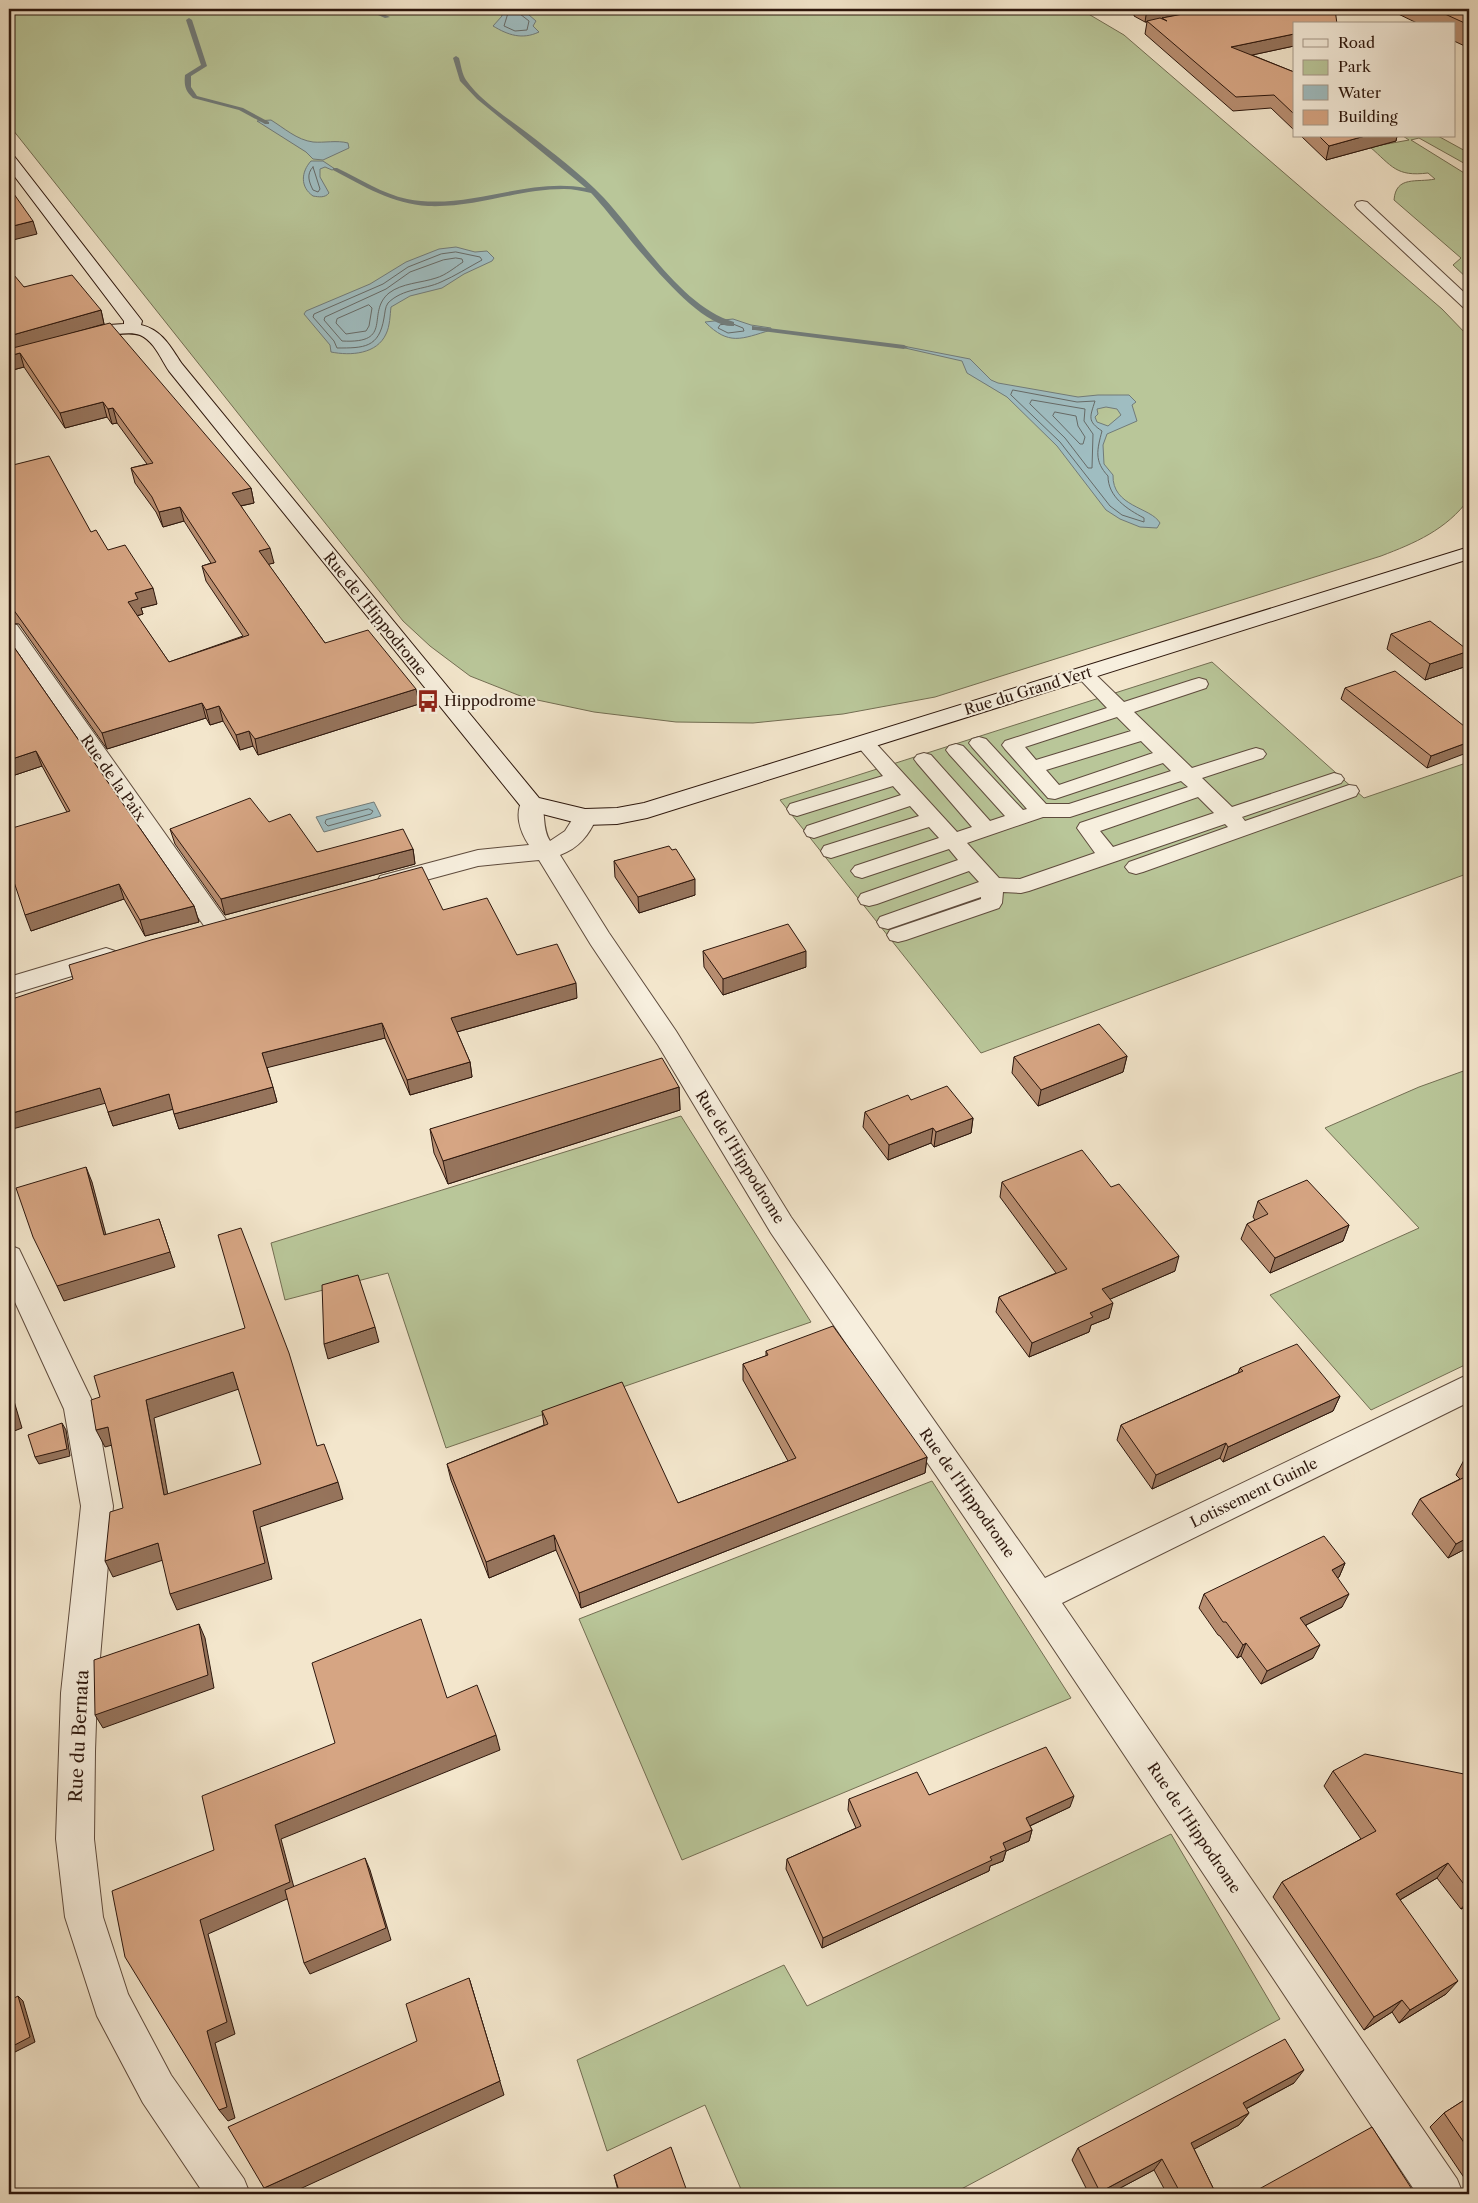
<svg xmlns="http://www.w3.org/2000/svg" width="1478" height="2203" font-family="'Libre Caslon Text',serif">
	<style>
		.green { fill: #b9c699; stroke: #736e53 }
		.water { fill: #9fbdc1; stroke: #717b79; fill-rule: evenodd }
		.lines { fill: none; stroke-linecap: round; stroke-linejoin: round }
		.shore { stroke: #666a67; stroke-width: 1 }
		.stream { fill: #717b79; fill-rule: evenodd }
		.lane-casing { stroke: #5e4b3d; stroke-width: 2 }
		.street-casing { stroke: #5e4b3d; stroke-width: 2 }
		.secondary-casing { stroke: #2d170d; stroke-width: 2 }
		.lane { fill: #f7efde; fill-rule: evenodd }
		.street { fill: #f7efde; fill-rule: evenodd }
		.secondary { fill: #f7efde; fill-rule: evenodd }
		.wall { fill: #b88e71; stroke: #2d170d }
		.shaded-wall { fill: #96745c; stroke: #2d170d }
		.building { fill: #d6a583; stroke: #2d170d; fill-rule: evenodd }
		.labels { text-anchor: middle; stroke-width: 4; stroke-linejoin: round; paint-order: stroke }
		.street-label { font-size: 15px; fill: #2d170d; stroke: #f7efde }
		.poi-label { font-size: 15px; fill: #2d170d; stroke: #f7efde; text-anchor: start }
		.near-street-label { font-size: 18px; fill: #2d170d; stroke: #f7efde }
	</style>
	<rect width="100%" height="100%" fill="#f3e6cc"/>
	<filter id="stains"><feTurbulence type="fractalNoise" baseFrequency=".004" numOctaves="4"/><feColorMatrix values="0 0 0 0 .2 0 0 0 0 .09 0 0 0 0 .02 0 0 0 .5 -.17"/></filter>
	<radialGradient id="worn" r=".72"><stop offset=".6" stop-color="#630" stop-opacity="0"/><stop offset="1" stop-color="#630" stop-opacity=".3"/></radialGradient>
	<!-- green -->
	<path class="green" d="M9 9H1080L1124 35 1442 309 1469 337V499C1446 530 1415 543 1381 556L935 697 843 714 753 723 676 722 594 712 523 697 470 676 430 646 403 621 9 125Z
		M1403 136H1438L1469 153V166L1419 138 1411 140 1469 176V280L1453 265 1461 258 1394 200C1396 175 1417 183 1435 179L1428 173C1396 177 1392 166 1370 147L1409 140Z
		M1212 662 1364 798 1469 762V873L981 1053 780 800Z
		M1469 1069V1363L1371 1410 1270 1295 1419 1228 1325 1128 1419 1087Z
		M681 1116 811 1322 446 1448 388 1273 285 1300 271 1243Z
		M932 1481 1071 1698 682 1860 579 1619Z
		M1171 1834 1280 2019 952 2194H743L705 2105 607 2151 577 2060 784 1965 807 2006Z"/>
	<!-- water -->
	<path class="water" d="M501 9H522L536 21 533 26 539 32C522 40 508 35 493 26L502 16Z
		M271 120C284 128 297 140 313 142 324 143 337 140 348 143L349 148 323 160 313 159 306 152 257 121Z
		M311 161H323L335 169 332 170 325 167 320 169V177L329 193C325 198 319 197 313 196 300 187 301 172 311 161Z
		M456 247 475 252 487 251 494 258 492 261 464 274 442 288 410 296 391 307C390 315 390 326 386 334 377 354 351 356 331 352L330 345 304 314 306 311 370 284 406 262 439 249Z
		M733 319 751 325 771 328V330C741 339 729 346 705 322Z
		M903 346 970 359 991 380 998 383 1078 397 1098 395H1129L1136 402 1132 405 1137 421 1107 434 1103 445 1104 464 1113 475C1112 507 1151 507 1160 523L1157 528 1140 527 1120 519 1106 510 1057 446 1007 397 967 373 962 361 905 348ZM1106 407 1117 409 1121 415 1108 426 1097 422 1095 417 1098 414 1097 409Z
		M374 802 381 816 324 832 316 817Z"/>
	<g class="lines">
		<!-- shore -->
		<path class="shore" d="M507 9 508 13 504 26 515 31 527 30 529 21 520 14 519 9
			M313 167 320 189 318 192 313 190C309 182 306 174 313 167Z
			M456 252 480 257 482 260C469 267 455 276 441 282 424 290 403 288 388 303 385 307 385 313 384 318 379 348 364 348 337 348L334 341 313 317 314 314 383 284 408 267 441 254Z
			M456 258 462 259 463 262C454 268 446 275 436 278 421 283 402 283 389 293 365 313 395 344 342 341L324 320 325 317 386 289 410 272 443 260Z
			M369 305 372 308 369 326 366 331 346 334 336 323 337 319Z
			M733 324 743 328 744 331 728 333 718 328 720 325Z
			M1013 390 1077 402 1095 401C1090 417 1087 421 1102 431 1097 450 1094 461 1108 476 1108 497 1127 509 1144 518V522L1122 515 1110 506 1060 442 1011 395Z
			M1032 400 1085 409 1084 421 1093 434 1092 468H1088L1065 438 1030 404Z
			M1055 412 1076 416 1078 426 1085 437 1083 444H1080L1053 416Z
			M369 809 373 811 371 814 328 826 325 823 326 820Z"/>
		<!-- stream -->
		<path class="stream" d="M364 9H372L390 17 385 18Z
			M189 18 192 20 207 66 191 76V87L197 96 243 108 269 122V124H265L239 110 193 98C185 91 184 85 185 75L201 65 186 20Z
			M456 56 459 58C461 65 462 74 466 80 480 100 506 117 526 132 553 153 580 173 604 198 640 237 682 307 734 322V326C694 330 618 221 591 193 582 191 573 189 564 189 518 189 475 208 428 206 393 204 363 186 333 170V168H337C360 179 383 194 407 199 468 211 526 177 586 188L477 99 460 81 453 58Z
			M752 326 904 345 908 347 904 349 755 330H752Z"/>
		<defs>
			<path id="lane" d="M1362 201 1367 202 1469 297V309L1464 308 1357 208 1355 205 1357 202Z
				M1084 668 1091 670 1124 702 1192 680 1199 678 1206 680 1208 684 1206 688 1134 712 1192 768 1249 750 1256 748 1263 750 1266 754 1263 758 1202 778 1232 807 1334 773 1341 775 1344 779 1341 783 1242 817 1245 821 1349 785 1356 786 1359 791 1356 796 1143 872 1136 874 1129 872 1125 867 1129 862 1228 827 1225 824 1029 891 1021 893 1003 892 1002 903 999 908 906 940 898 942 890 940 887 935 890 930 981 899V897L888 929 880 927 877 922 880 917 979 882 969 871 877 904 869 906 861 904 858 899 861 894 958 860 949 849 862 878 855 876 851 871 855 866 939 838 929 827 831 858 824 856 821 851 824 846 919 816 910 806 814 838 807 836 804 831 807 826 901 795 893 786 797 816 790 814 787 809 790 804 883 776 854 742 857 738 864 736 871 738 957 832 972 827 917 763 914 759 917 755 924 753 931 755 990 821 1005 816 949 754 946 750 949 746 956 744 963 746 1023 810 1027 809 972 747 969 743 972 739 979 737 986 739 1046 804H1069L1171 771 1163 763 1055 799 1048 798 1005 749 1002 745 1005 741 1107 708 1075 674 1077 670ZM1117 717 1131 731 1036 760 1025 747ZM1141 741 1153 753 1059 785 1046 770ZM1181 781 1188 787 1080 823 1077 828 1095 853 1020 879 999 878 967 843 1043 817H1070ZM1198 797 1214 813 1113 847 1100 831Z"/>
			<path id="street" d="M9 624 17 625 227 921 231 927 227 933 218 936 209 933 9 645Z
				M531 797 539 799C547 810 541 827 550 841L565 831 577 812 585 809 593 812 597 817C589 835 579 848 560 855L609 933 676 1031 791 1217 1045 1578 1469 1374V1402L1062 1603 1457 2179 1463 2194H1417L1027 1609 771 1233 658 1045 591 945 539 860 478 866 389 890 380 888 377 882 380 876 478 850 529 845C520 832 514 813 523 799Z
				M106 948 115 951 119 957 115 963 9 995V977Z
				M9 1245 19 1249 96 1409 113 1506 97 1693 95 1751 94 1839 103 1917 128 1994 171 2075 244 2179 250 2194H204L143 2103 97 2016 65 1917 56 1839 59 1751 61 1693 81 1506 64 1409 9 1289Z"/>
			<path id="secondary" d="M9 155 14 156 139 317 142 321 141 325C162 330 170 346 182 364L539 798 585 809 617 808 644 803 1469 547V559L647 818 617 824 585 825 523 809 169 371C161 359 154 341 140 335 117 326 36 357 9 363V353L109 325 124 324V321L9 169Z"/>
		</defs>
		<!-- lane casing -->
		<use href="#lane" class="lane-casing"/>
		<!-- street casing -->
		<use href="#street" class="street-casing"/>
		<!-- secondary casing -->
		<use href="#secondary" class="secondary-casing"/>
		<!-- lane -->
		<use href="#lane" class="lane"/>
		<!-- street -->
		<use href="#street" class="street"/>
		<!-- secondary -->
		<use href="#secondary" class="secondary"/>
	</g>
	<!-- wall -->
	<path class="wall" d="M1135 9H1335L1294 24V46L1252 55 1294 72V130L1271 108 1233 111 1145 34 1147 22H1145L1134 16Z
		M1388 9H1469V48L1454 41V24H1419Z
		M1301 136H1397L1396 141 1326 160Z
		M24 287 101 310 104 324 251 488 254 503 241 506 274 563 268 564 325 643 419 704 258 755 253 746 240 750 223 721 210 725 206 718 107 749 19 624 9 623V466L91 532 157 604 141 608 143 614 137 616 169 662 243 636 206 581 202 566 211 563 184 521 163 527 156 512 135 483 131 468 147 464 117 423 112 424 107 417 65 428 24 367 9 371Z
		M1391 634 1464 667 1425 680 1387 649Z
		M9 640 194 906 199 922 145 936 124 899 31 931 67 812 42 766 9 777Z
		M1345 688 1469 730 1427 768 1341 699Z
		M269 822 317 852 413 849 415 864 225 915 175 844 170 829Z
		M672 850 695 895 639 913 615 877 614 861Z
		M443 910 517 955 577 998 457 1032 470 1062 472 1077 410 1095 385 1038 267 1067 277 1102 179 1129 173 1109 113 1126 108 1112Z
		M703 951 806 967 723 995 704 967Z
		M1127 1056 1123 1072 1038 1106 1012 1073 1014 1057Z
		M679 1087 680 1110 448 1184 434 1153 430 1129Z
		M911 1100 973 1118 971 1133 934 1147 931 1143 888 1160 863 1127 865 1112Z
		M1002 1182 1175 1271 1110 1299 1109 1318 1091 1325 1089 1332 1029 1357 996 1312 999 1297 1056 1273 1000 1197Z
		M1258 1201 1349 1225 1343 1241 1270 1273 1241 1239 1247 1224 1255 1220 1253 1217Z
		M766 1351 927 1457 925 1473 581 1608 556 1550 489 1578 451 1480 447 1464 544 1425 542 1411 678 1503 788 1461 743 1380V1364L766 1356Z
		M1240 1368 1340 1396 1333 1411 1223 1462 1220 1458 1152 1489 1117 1440 1121 1425 1238 1373Z
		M1469 1457V1547L1448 1558 1412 1514 1420 1499 1460 1479 1456 1475 1464 1460Z
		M1345 1563 1339 1577 1337 1578 1342 1607 1306 1625 1313 1658 1261 1684 1241 1656 1237 1658 1220 1636 1218 1635 1199 1608 1204 1594Z
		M1333 1771 1469 1781V1905L1461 1909 1437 1878 1400 1900 1446 1994 1399 2023 1392 2012 1364 2030 1273 1897 1282 1882 1361 1839 1324 1786Z
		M929 1795 1070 1807 1030 1826 1032 1830 1029 1841 1006 1851 1003 1861 990 1866 989 1871 822 1948 786 1869 787 1859 856 1828 848 1810 849 1799Z
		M1294 2083 1246 2109 1249 2113 1239 2125 1194 2149 1216 2194H1167L1154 2170 1109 2194H1089L1072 2160 1078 2148Z
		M1469 2097V2185L1430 2127 1444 2113Z
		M614 2175 688 2194H619Z"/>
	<!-- shaded-wall -->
	<path class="shaded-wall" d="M1147 9H1213L1162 18V19L1145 22Z
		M1294 34V46L1229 60 1231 47Z
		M1365 136H1397L1396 141 1326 160 1329 146Z
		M33 221 37 234 9 241V227Z
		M101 310 104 324 9 351V336Z
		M20 353 24 367 9 371V356Z
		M103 402 107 417 65 428 60 413Z
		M113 408 117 423 112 424 108 409Z
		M251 488 254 503 235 507 232 493Z
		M180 507 184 521 163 527 159 512Z
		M270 548 274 563 262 566 259 551Z
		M153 588 157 604 141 608 143 614 132 617 128 602 135 593Z
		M1469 651 1464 667 1425 680 1430 664Z
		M416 689 419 704 258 755 255 739Z
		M202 703 206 718 107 749 102 733Z
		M219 706 223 721 210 725 206 710Z
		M249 731 253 746 240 750 236 735Z
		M1469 742V752L1427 768 1431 756Z
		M36 751 42 766 9 777V760Z
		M413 849 415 864 225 915 221 899Z
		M695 879V895L639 913 638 897Z
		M119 884 124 899 31 931 25 915Z
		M194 906 199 922 145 936 140 920Z
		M806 951V967L723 995V979Z
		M576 983 577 998 453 1033 451 1018Z
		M382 1023 385 1038 266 1068 262 1053Z
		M1127 1056 1123 1072 1038 1106 1041 1090Z
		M470 1062 472 1077 410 1095 407 1080Z
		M273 1087 277 1102 179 1129 174 1114Z
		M679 1087 680 1110 448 1184 443 1161Z
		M100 1088 106 1103 9 1130V1114Z
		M169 1094 174 1109 113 1126 108 1112Z
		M973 1118 971 1133 934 1147 936 1132Z
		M933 1128 931 1143 888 1160 889 1145Z
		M86 1167 92 1182 110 1250 104 1235Z
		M159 1219 175 1267 64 1301 57 1286Z
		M1349 1225 1343 1241 1270 1273 1275 1258Z
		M1179 1256 1175 1271 1099 1304 1102 1289Z
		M1113 1303 1109 1318 1091 1325 1089 1332 1029 1357 1032 1343 1090 1313Z
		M375 1327 379 1342 328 1359 324 1344Z
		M233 1372 239 1389 154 1418 171 1512 164 1495 146 1400Z
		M9 1386 11 1391 22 1428 9 1433Z
		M1340 1396 1333 1411 1223 1462 1228 1447Z
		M62 1423 66 1430 70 1456 39 1464 35 1457Z
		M108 1427 116 1444 105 1447 96 1430Z
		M1226 1443 1220 1458 1152 1489 1156 1475Z
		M927 1457 925 1473 581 1608 579 1593Z
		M338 1482 343 1499 260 1527 272 1579 177 1610 170 1594 253 1511Z
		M554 1535 556 1550 489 1578 486 1562Z
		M1469 1537V1547L1448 1558 1456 1544Z
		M158 1543 166 1559 113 1577 105 1561Z
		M1345 1563 1339 1577 1325 1584 1332 1570Z
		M1349 1594 1342 1607 1294 1631 1300 1618Z
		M199 1624 205 1638 214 1688 103 1728 95 1715Z
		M1246 1643 1241 1656 1237 1658 1243 1645Z
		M1320 1645 1313 1658 1261 1684 1267 1671Z
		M496 1735 500 1750 281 1839 296 1895 208 1934 235 2034 215 2043 235 2118 228 2121 219 2110 207 2031 200 1920 275 1825Z
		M1074 1796 1070 1807 1023 1829 1026 1818Z
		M1032 1830 1029 1841 1006 1851 1003 1861 990 1866 989 1871 822 1948 823 1938 990 1857 1003 1843Z
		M365 1858 370 1870 391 1940 310 1974 304 1963Z
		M1448 1863 1437 1878 1386 1908 1396 1894Z
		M1469 1899V1905L1461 1909Z
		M469 1978 504 2095 289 2194H269L264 2188 500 2081Z
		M1458 1981 1446 1994 1399 2023 1410 2010Z
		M18 1996 23 2001 35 2042 9 2055V2048Z
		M1402 2000 1392 2012 1364 2030 1374 2017Z
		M1304 2070 1294 2083 1234 2115 1243 2103Z
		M1249 2113 1239 2125 1183 2155 1191 2143Z
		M1162 2159 1154 2170 1109 2194H1098L1100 2192Z"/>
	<!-- building -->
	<path class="building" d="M1209 9H1335L1337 24H1294V34L1231 47 1294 72V114L1274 95 1236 97 1147 21 1160 18 1167 21 1162 18Z
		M1434 9H1469V25Z
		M1319 136H1365L1329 146Z
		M9 187 33 221 9 227Z
		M9 269 24 287 72 275 101 310 9 336Z
		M110 323 251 488 232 493 270 548 259 551 325 643 368 630 416 689 255 739 249 731 236 735 219 706 206 710 202 703 102 733 13 609 9 608V466L49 456 91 532 96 530 108 550 125 545 153 588 135 593 138 599 128 602 169 662 249 635 202 566 216 562 180 507 159 512 152 497 131 468 153 463 113 408 108 409 103 402 60 413 20 353 9 356V349Z
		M1430 621 1469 651 1430 664 1391 634Z
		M9 640 194 906 140 920 119 884 25 915 9 867V829L70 811 36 751 9 760Z
		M1395 671 1469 730V742L1431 756 1345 688Z
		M250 798 269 822 290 814 317 852 403 829 413 849 221 899 170 829Z
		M669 846 672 850 676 849 695 879 638 897 614 861Z
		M422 867 443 910 487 898 517 955 557 944 576 983 451 1018 470 1062 407 1080 382 1023 262 1053 273 1087 174 1114 169 1094 108 1112 100 1088 9 1114V1000L73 979 69 965 151 940Z
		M788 924 806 951 723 979 703 951Z
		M1099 1024 1127 1056 1041 1090 1014 1057Z
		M662 1058 679 1087 443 1161 430 1129Z
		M947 1086 973 1118 936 1132 933 1128 889 1145 865 1112 908 1095 911 1100Z
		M1082 1150 1111 1187 1119 1184 1179 1256 1102 1289 1113 1303 1090 1313 1093 1317 1032 1343 999 1297 1067 1269 1002 1182Z
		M86 1167 104 1235 159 1219 170 1252 57 1286 33 1237 16 1188Z
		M1307 1180 1349 1225 1275 1258 1247 1224 1268 1214 1258 1201Z
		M241 1228 289 1353 317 1446 324 1444 338 1482 253 1511 265 1563 170 1594 158 1543 105 1561 110 1512 123 1508 108 1427 96 1430 91 1400 100 1397 94 1376 245 1328 218 1235ZM233 1372 261 1464 164 1495 146 1400Z
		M358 1275 375 1327 324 1344 322 1285Z
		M833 1326 927 1457 579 1593 554 1535 486 1562 447 1464 548 1424 542 1411 622 1382 678 1503 796 1458 743 1364 768 1355 766 1351Z
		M1297 1344 1340 1396 1228 1447 1226 1443 1156 1475 1121 1425 1243 1371 1240 1368Z
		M9 1394 14 1413 9 1415Z
		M62 1423 67 1449 35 1457 28 1435Z
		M1469 1457V1466L1464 1460Z
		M1469 1475V1537L1456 1544 1420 1499Z
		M1324 1536 1345 1563 1332 1570 1349 1594 1300 1618 1320 1645 1267 1671 1246 1643 1243 1645 1226 1622H1223L1204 1594Z
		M421 1619 447 1698 477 1685 496 1735 275 1825 290 1882 200 1920 227 2022 207 2031 227 2107 219 2110 125 1957 112 1891 214 1850 202 1796 335 1743 312 1663Z
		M199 1624 208 1675 95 1715 94 1660Z
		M1046 1747 1074 1796 1026 1818 1032 1830 1003 1843 1006 1850 990 1857 992 1860 823 1938 787 1859 861 1826 849 1799 917 1772 929 1795Z
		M1365 1754 1464 1774 1469 1781V1891L1448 1863 1396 1894 1458 1981 1410 2010 1402 2000 1374 2017 1282 1882 1376 1831 1333 1771Z
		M365 1858 386 1928 304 1963 285 1890Z
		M469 1978 500 2081 264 2188 228 2127 417 2041 406 2004Z
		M18 1996 30 2037 9 2048V2001Z
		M1285 2039 1304 2070 1243 2103 1249 2113 1191 2143 1216 2194H1181L1162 2159 1100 2192 1078 2148Z
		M1469 2097V2150L1444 2113Z
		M1372 2127 1415 2194H1250Z
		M671 2147 688 2194H620L614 2175Z"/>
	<!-- icons -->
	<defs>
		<symbol id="bus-bare" viewBox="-9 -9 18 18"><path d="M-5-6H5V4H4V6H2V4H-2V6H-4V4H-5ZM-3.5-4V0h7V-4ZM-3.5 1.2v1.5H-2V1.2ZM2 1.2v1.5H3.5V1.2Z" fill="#8f2418" stroke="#f7efde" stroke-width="2.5" paint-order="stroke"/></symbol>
	</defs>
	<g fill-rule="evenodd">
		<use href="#bus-bare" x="412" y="685" width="32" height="32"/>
	</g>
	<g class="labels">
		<!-- street labels -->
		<g class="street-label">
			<text transform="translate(375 614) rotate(51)" y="5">Rue de l'Hippodrome</text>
			<text transform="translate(1028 691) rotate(-17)" y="5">Rue du Grand Vert</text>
			<text transform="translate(113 778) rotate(55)" y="5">Rue de la Paix</text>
			<text transform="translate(740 1157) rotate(58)" y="5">Rue de l'Hippodrome</text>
			<text transform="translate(967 1493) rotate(55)" y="5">Rue de l'Hippodrome</text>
			<text transform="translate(1254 1493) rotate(-26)" y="5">Lotissement Guinle</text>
			<text transform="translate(1194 1828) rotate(56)" y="5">Rue de l'Hippodrome</text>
		</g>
		<!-- poi labels -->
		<g class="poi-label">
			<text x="444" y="706">Hippodrome</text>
		</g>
		<!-- near-street labels -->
		<g class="near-street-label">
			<text transform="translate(79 1736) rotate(-87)" y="6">Rue du Bernata</text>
		</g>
	</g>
	<!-- margin -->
	<rect width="1478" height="2203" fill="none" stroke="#f3e6cc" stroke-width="30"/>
	<rect x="10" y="10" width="1458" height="2183" fill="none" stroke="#2d170d" stroke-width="2.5"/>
	<rect x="15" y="15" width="1448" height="2173" fill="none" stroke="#2d170d"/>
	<!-- legend -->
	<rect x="1293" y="22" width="162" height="115" fill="#f7efde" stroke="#a6998a"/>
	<rect x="1303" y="39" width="25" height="8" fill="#f7efde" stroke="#a6998a"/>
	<text x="1338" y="48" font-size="15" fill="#2d170d">Road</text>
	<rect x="1303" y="60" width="25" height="15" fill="#b9c699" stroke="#a6998a"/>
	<text x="1338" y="72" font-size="15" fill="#2d170d">Park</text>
	<rect x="1303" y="85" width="25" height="15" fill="#9fbdc1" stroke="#a6998a"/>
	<text x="1338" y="98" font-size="15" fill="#2d170d">Water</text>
	<rect x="1303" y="110" width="25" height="15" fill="#d6a583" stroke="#a6998a"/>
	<text x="1338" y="122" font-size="15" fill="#2d170d">Building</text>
	<rect width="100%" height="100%" filter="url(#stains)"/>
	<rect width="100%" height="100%" fill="url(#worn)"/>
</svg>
